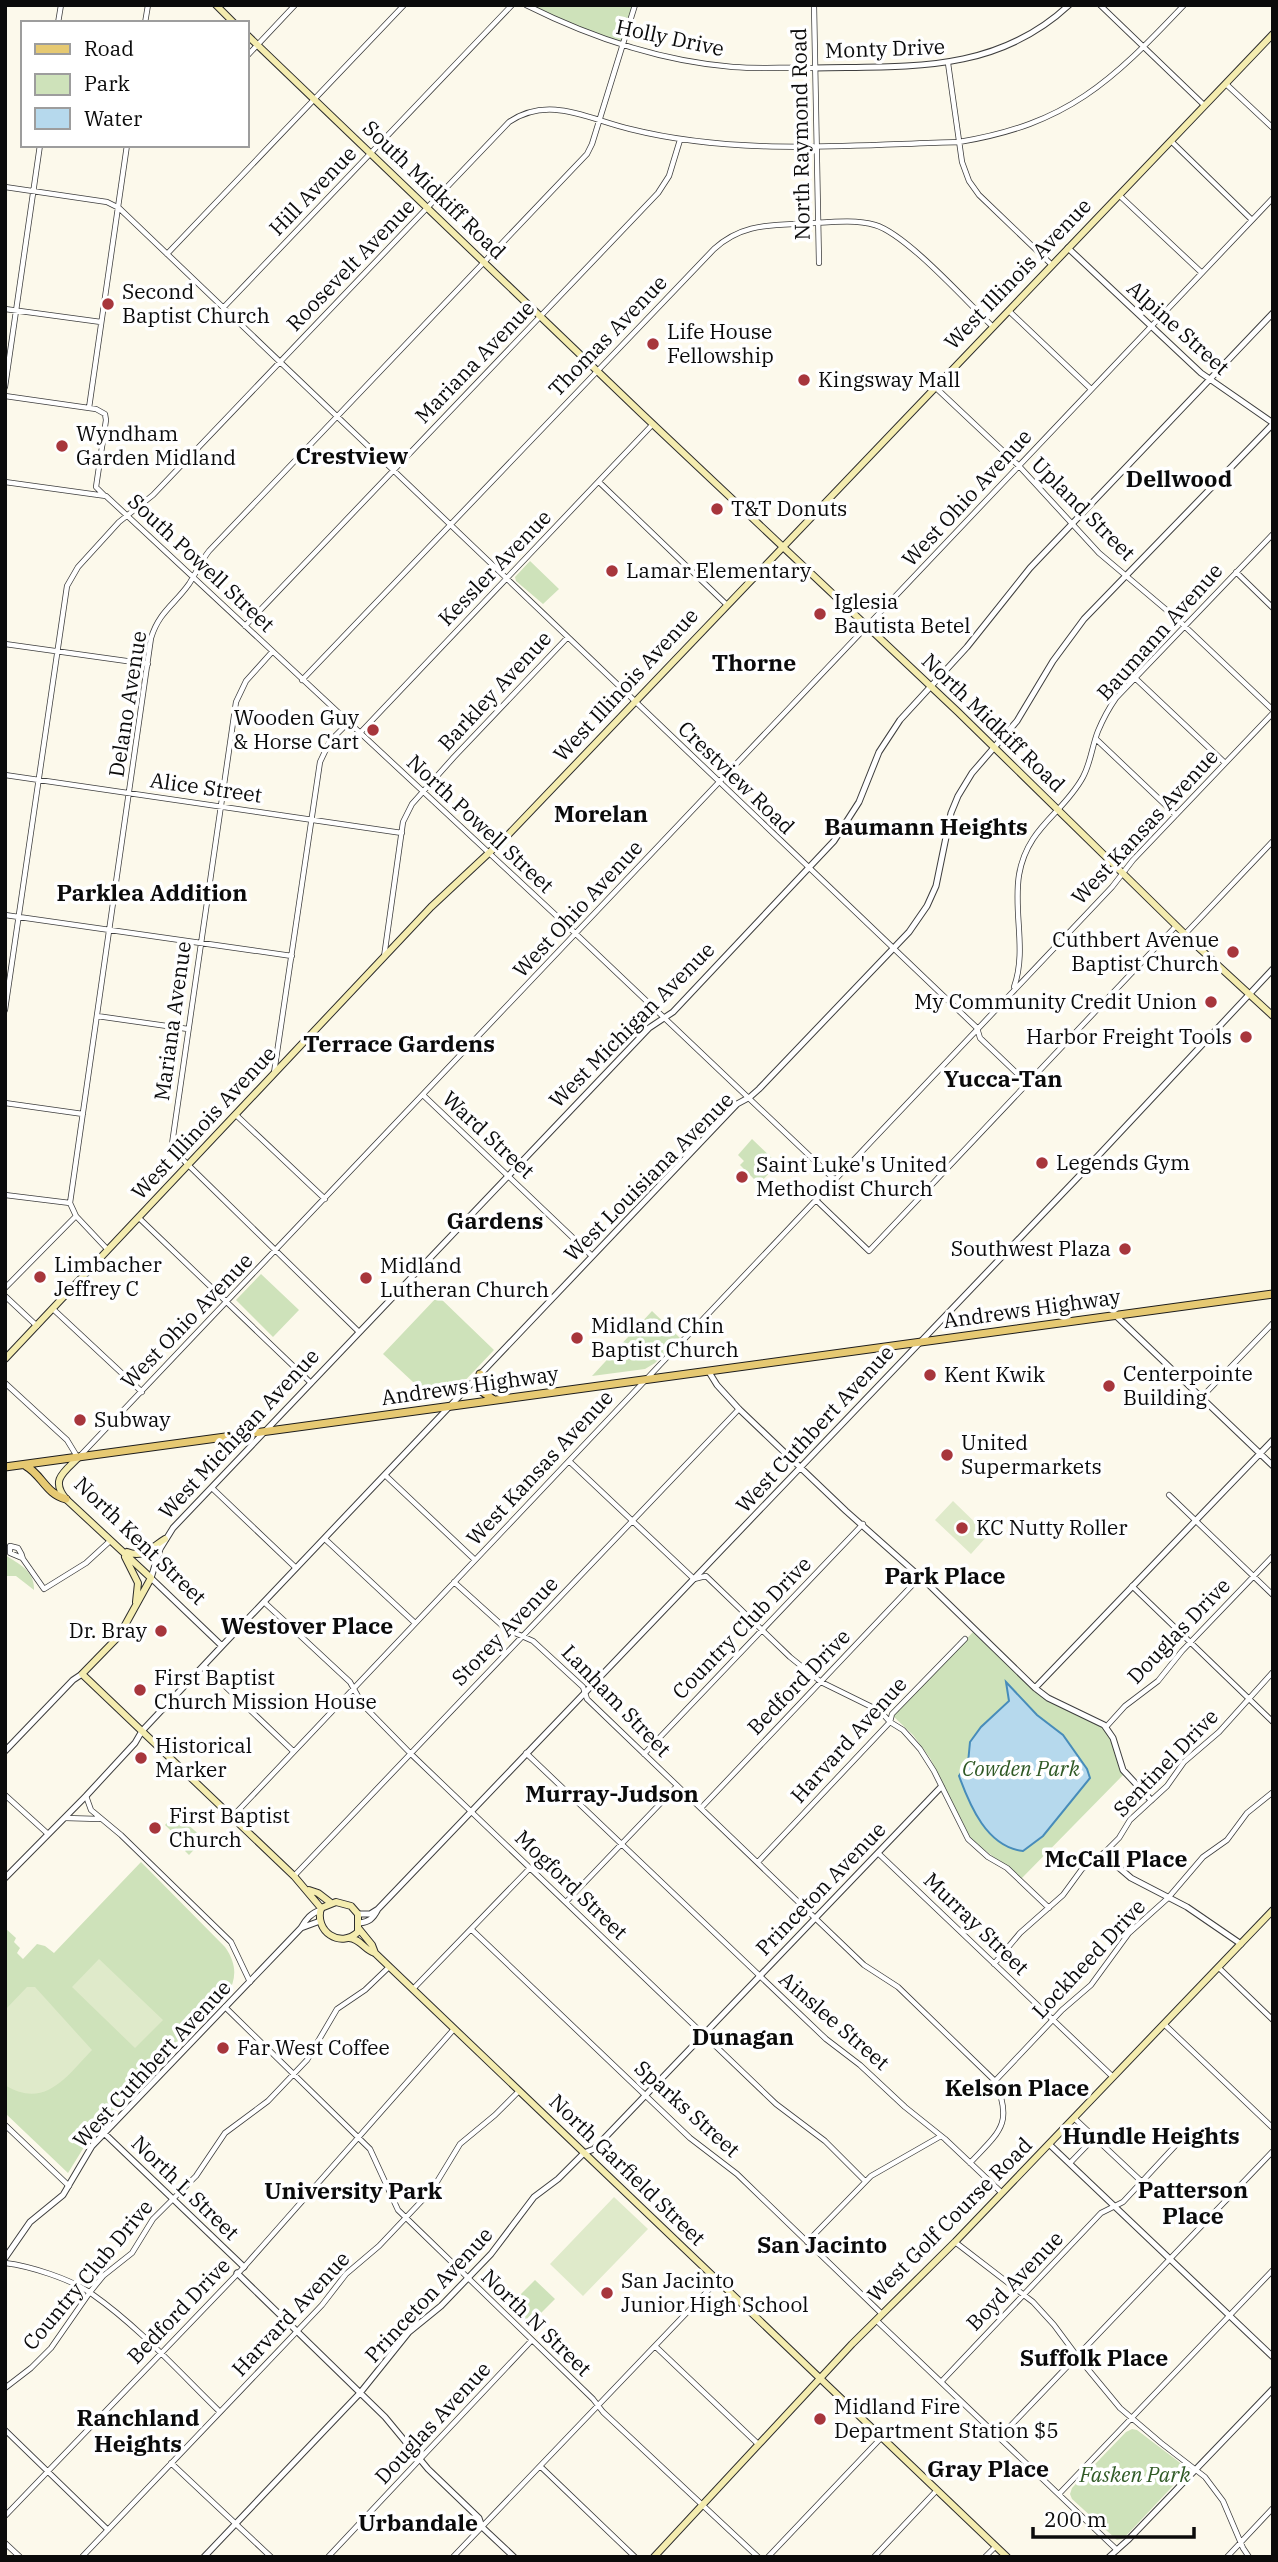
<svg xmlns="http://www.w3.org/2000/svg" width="1278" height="2562" font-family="'IBM Plex Serif',serif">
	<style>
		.green { fill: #cee2ba }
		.pitch { fill: #dfeaca }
		.water { fill: #b6d9ed; stroke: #478cba; stroke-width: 2 }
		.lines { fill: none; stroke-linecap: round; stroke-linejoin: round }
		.minor-casing { stroke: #3e3e3e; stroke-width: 6 }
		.tertiary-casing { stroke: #3e3e3e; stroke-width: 7 }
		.secondary-casing { stroke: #2d2d2d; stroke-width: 8 }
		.primary-casing { stroke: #1c1c1c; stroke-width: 9 }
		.minor { stroke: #fff; stroke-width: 4.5 }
		.tertiary { stroke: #fff; stroke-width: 5 }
		.secondary { stroke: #f4ecaf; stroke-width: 6 }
		.primary { stroke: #e6c972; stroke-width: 7 }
		.poi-dot { fill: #a7363c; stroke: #fff; stroke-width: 2.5 }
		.labels { text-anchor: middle; stroke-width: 7; stroke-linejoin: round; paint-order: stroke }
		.street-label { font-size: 21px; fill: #0b0b0b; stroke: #fff }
		.poi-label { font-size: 21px; fill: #0b0b0b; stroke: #fff; text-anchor: start }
		.park-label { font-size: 21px; font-style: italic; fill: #2f5925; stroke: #fff }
		.neighbourhood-label { font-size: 23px; font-weight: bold; fill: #0b0b0b; stroke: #fff }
	</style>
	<rect width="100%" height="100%" fill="#fcf9eb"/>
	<!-- green -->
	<path class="green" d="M526 5H634L622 46Z
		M530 561 559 589 543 604 516 581 515 577Z
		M752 1139 778 1164 759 1184 740 1165 744 1161 738 1155Z
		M261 1274 299 1310 273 1337 236 1300Z
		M438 1296 494 1350 458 1388 453 1392 428 1396 383 1354Z
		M652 1311 680 1338 655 1363 645 1369 592 1376Z
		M5 1555C19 1564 35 1571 34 1590L16 1576H5Z
		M975 1630 1039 1692 1107 1728 1125 1773 1021 1879 971 1839 930 1758 913 1735 893 1716Z
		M175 1813 204 1839 189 1855 185 1851 188 1847 165 1825Z
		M141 1862 225 1947C237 1964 237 1979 227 1995L89 2139 68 2173 5 2113V1928L16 1938 14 1942 20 1948 17 1953 23 1959 37 1944 45 1946 54 1953Z
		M535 2280 555 2299 528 2326 508 2307Z
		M1132 2429 1137 2430 1183 2465 1186 2472 1124 2538 1117 2540 1072 2499 1070 2494 1072 2488 1126 2432Z"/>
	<!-- pitch -->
	<path class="pitch" d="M953 1501 988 1535 971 1554 935 1520Z
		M99 1959 163 2020 135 2048 72 1987Z
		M27 1987H35L92 2050C67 2076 45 2110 5 2085V2010Z
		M614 2197 648 2229 583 2296 550 2264Z"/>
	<!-- water -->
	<path class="water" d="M1006 1682 1037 1715 1063 1735 1087 1769 1090 1778 1043 1836 1023 1851C987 1847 970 1806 959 1776L968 1763 970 1742 981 1727 1009 1701Z"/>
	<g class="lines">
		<defs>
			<path id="minor" d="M526 5C592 38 659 61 733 67 760 69 787 67 815 68
				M814 5 819 263
				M1100 5 1204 105
				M58 23 61 5
				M145 23 148 5
				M247 56 295 5
				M948 63 962 162 969 181 979 195 1052 265
				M1226 84 1273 128
				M1171 141 1252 220
				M5 187 107 202 119 208 977 1028 980 1038 1027 1083
				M1119 195 1202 273
				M167 254 404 5
				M223 308 512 5
				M5 309 101 322
				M1009 311 1091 389
				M5 387 40 145
				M935 387 1019 466 1099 553 1176 618 1273 710
				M5 396 96 409 105 414 106 420 96 487 104 495
				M89 408 127 145
				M5 482 106 496 576 934 835 1180
				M599 482 726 604
				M1236 572 1273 608
				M245 626 658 193 669 176 680 140
				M5 644 148 664
				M272 652 246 681 236 702 172 1144 176 1153 359 1332
				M1134 677 1225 763
				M302 680 714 249C738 227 763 225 794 224 819 224 851 218 875 225 906 234 965 300 992 326
				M359 734 653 424
				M1096 739 1176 815
				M5 775 402 833
				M5 915 292 956
				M1186 933 1273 841
				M384 957 403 822 412 804 454 757 567 638
				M1014 987C1027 951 1013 912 1019 875 1027 827 1063 814 1083 777 1091 762 1092 746 1098 731 1103 719 1109 708 1116 698L1273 534
				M5 1010 67 586 78 567 119 522 153 495 509 122C549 95 588 119 630 129 738 156 850 145 959 142 1068 124 1111 82 1184 5
				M97 1016 188 1029
				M274 1073 320 762 330 741 348 723
				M423 1095 592 1256
				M5 1103 83 1114
				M236 1115 325 1199
				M5 1195 70 1203 76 1216 108 1250
				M816 1200 869 1251 1176 926
				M70 1203 151 638C159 612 174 605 189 584 196 573 201 561 209 551L587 154 592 144 635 5
				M139 1218 311 1383
				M5 1288 76 1216
				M5 1296 37 1326
				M53 1309 142 1392
				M5 1383 67 1440 78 1458 1273 198
				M1201 1398 1273 1323
				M569 1461 694 1579 706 1576 790 1657 821 1682 880 1711 890 1722 903 1730 920 1749 934 1771 968 1839 988 1857 1007 1868 1049 1908
				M385 1475 475 1560
				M212 1488 296 1568
				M1169 1495 1273 1595
				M325 1539 415 1623
				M22 1558 10 1553V1546L18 1548C20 1551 22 1554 23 1559L44 1589 86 1563 110 1541
				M454 1582 506 1629 533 1641 583 1687 587 1699 864 1965 898 1987 995 2081C1014 2124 999 2132 970 2163
				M1132 1586 1273 1722
				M264 1602 350 1682 363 1705 410 1753 776 2104 825 2141 865 2181
				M204 1666 293 1751
				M1106 1727 1125 1706 1158 1681 1182 1651 1273 1556
				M526 1753 826 2039 860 2065 905 2107 945 2139 1002 2193
				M644 1754 863 1524
				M5 1795 48 1834
				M86 1796 91 1810 121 1835 231 1942 250 1982
				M701 1808 920 1577
				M233 1816 1112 887 1133 860 1273 713
				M65 1818 99 1819
				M878 1853 1113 2077
				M758 1862 890 1722 892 1714 965 1639
				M294 1876 739 1409
				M566 1902 677 1786
				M471 1929 690 2138 737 2174 882 2314
				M994 1964 1020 1933 1063 1895 1082 1869 1103 1854 1119 1838 1130 1820 1167 1786 1184 1762 1219 1732 1273 1672
				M1218 1967 1273 2020
				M413 1989 530 1868
				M225 2007 370 2149 398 2210 593 2399 603 2412 758 2557
				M1164 2024 1273 2128
				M995 2081 1062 2010 1091 1985 1129 1933 1168 1898 1203 1857 1227 1840 1247 1813 1273 1792
				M1074 2118 1142 2182
				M5 2125 69 2186
				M1070 2163 1095 2137
				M807 2242 871 2176 941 2136
				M955 2242 1033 2302 1054 2325 1077 2356 1120 2408 1161 2443 1205 2477 1223 2501 1243 2548 1249 2557
				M5 2263C30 2266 71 2279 92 2294 139 2327 179 2372 220 2412
				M876 2320 1117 2550
				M655 2346 758 2444
				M941 2382 1101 2213 1123 2202 1175 2146
				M5 2388 31 2368 51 2348 90 2292 103 2276 132 2253 153 2219 196 2176 225 2133 268 2101 307 2060 337 2009 365 1990 389 1967
				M5 2430 108 2530
				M999 2438 1273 2151
				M171 2463 271 2557
				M540 2466 635 2557
				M1059 2494 1273 2270
				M5 2516 244 2267 454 2029
				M5 2543 20 2557
				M82 2557 322 2305 346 2274 379 2246 432 2190 460 2144 495 2115 519 2091
				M328 2557 532 2340
				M453 2557 718 2280
				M768 2557 882 2437
				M874 2557 937 2490
				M985 2557 996 2546
				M1227 2557 1273 2508"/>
			<path id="tertiary" d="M815 68C907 66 995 74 1069 5
				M1068 248 1201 373 1273 423
				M1115 1315 1273 1466
				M709 1372 717 1385 739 1409 846 1511 926 1582 1035 1688 1048 1698 1104 1725 1113 1738 1123 1770 1151 1800
				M222 1646 151 1578 160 1549 173 1528 649 1028 673 1012 834 841 859 802 879 752 900 720 967 647 1030 568 1273 313
				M1035 1688 1273 1440
				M5 1751 73 1680 82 1674
				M1103 1854 1131 1878 1187 1907 1241 1944
				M5 1878 86 1796 135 1743 142 1731 222 1646 737 1104 750 1097 759 1089 909 932 927 906 936 886 951 813 958 796 972 773 1017 721 1053 661 1084 619 1273 424
				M358 1914H370L378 1909
				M359 1923C369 1922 373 1919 378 1909L1082 1173 1273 969
				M301 1928 320 1921
				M104 2133 244 2267
				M1049 2144 1273 2357
				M5 2258 30 2222 63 2195 92 2146 301 1928C306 1919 311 1913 321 1910
				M237 2273 385 2417 428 2469 479 2518 482 2527 514 2557
				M204 2557 360 2393 409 2332 441 2306 491 2254 534 2197 558 2179 584 2153 594 2149 941 1787
				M1109 2557 1128 2540 1273 2389"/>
			<path id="secondary" d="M216 5 234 23
				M247 35 641 413 958 712 1198 947 1273 1016
				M5 1359 431 907 507 836 1273 34
				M78 1458C64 1472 50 1480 66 1499L151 1578 119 1636 82 1674 294 1876 321 1908
				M127 1552C143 1559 152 1547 165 1539
				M125 1557 138 1583 136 1602
				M309 1890 318 1893 331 1903
				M336 1902 351 1906 358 1914V1932C340 1949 314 1931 321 1908Z
				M359 1929 372 1945 375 1953
				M349 1938C361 1939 364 1950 375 1953L1007 2557
				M654 2557 852 2344 955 2242 1273 1910"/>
			<path id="primary" d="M480 1374V1390L494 1400
				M26 1466C42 1475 46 1494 66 1499
				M5 1467 1273 1294"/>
		</defs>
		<!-- minor casing -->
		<use href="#minor" class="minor-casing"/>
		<!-- tertiary casing -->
		<use href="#tertiary" class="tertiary-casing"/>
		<!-- secondary casing -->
		<use href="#secondary" class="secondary-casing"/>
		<!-- primary casing -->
		<use href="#primary" class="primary-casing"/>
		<!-- minor -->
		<use href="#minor" class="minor"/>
		<!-- tertiary -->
		<use href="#tertiary" class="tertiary"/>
		<!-- secondary -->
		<use href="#secondary" class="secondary"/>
		<!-- primary -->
		<use href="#primary" class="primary"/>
	</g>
	<!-- markers -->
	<g class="poi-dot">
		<circle cx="108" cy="304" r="7"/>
		<circle cx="653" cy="344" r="7"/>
		<circle cx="804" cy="380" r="7"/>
		<circle cx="62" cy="446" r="7"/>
		<circle cx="717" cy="509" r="7"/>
		<circle cx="612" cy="571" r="7"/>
		<circle cx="820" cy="614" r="7"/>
		<circle cx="373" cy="730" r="7"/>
		<circle cx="1233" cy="952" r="7"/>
		<circle cx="1211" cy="1002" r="7"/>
		<circle cx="1246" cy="1037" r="7"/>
		<circle cx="1042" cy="1163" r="7"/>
		<circle cx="742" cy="1177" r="7"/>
		<circle cx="1125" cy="1249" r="7"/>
		<circle cx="40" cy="1277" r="7"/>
		<circle cx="366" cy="1278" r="7"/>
		<circle cx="577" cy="1338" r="7"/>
		<circle cx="930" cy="1375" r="7"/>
		<circle cx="1109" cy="1386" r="7"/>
		<circle cx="80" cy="1420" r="7"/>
		<circle cx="947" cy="1455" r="7"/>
		<circle cx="962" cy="1528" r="7"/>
		<circle cx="161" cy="1631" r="7"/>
		<circle cx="140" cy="1690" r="7"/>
		<circle cx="141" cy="1758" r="7"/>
		<circle cx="155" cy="1828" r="7"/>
		<circle cx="223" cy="2048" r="7"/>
		<circle cx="607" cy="2293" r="7"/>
		<circle cx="820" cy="2419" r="7"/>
	</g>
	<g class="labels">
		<!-- street labels -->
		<g class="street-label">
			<text transform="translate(670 38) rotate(12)" y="7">Holly Drive</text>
			<text transform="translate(885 49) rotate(-2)" y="7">Monty Drive</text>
			<text transform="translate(801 134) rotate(-91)" y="7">North Raymond Road</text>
			<text transform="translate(434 190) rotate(44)" y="7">South Midkiff Road</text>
			<text transform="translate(313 191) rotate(-46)" y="7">Hill Avenue</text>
			<text transform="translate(351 265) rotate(-46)" y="7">Roosevelt Avenue</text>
			<text transform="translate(1018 274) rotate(-46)" y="7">West Illinois Avenue</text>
			<text transform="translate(1178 328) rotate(42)" y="7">Alpine Street</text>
			<text transform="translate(608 336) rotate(-46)" y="7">Thomas Avenue</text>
			<text transform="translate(475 362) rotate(-46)" y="7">Mariana Avenue</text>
			<text transform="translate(967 498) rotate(-47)" y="7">West Ohio Avenue</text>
			<text transform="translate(1083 509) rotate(45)" y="7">Upland Street</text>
			<text transform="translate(201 563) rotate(43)" y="7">South Powell Street</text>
			<text transform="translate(495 568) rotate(-46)" y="7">Kessler Avenue</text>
			<text transform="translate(1160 632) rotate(-48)" y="7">Baumann Avenue</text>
			<text transform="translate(626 685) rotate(-47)" y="7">West Illinois Avenue</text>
			<text transform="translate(495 691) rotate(-47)" y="7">Barkley Avenue</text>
			<text transform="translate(128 704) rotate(-81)" y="7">Delano Avenue</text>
			<text transform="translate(993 723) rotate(44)" y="7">North Midkiff Road</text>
			<text transform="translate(736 778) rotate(44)" y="7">Crestview Road</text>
			<text transform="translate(206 788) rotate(8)" y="7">Alice Street</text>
			<text transform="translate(480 824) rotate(43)" y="7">North Powell Street</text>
			<text transform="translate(1145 827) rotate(-47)" y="7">West Kansas Avenue</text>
			<text transform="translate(578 909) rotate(-47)" y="7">West Ohio Avenue</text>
			<text transform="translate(173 1021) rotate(-82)" y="7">Mariana Avenue</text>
			<text transform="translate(632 1025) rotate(-45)" y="7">West Michigan Avenue</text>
			<text transform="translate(204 1123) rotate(-47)" y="7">West Illinois Avenue</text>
			<text transform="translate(488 1135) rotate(43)" y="7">Ward Street</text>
			<text transform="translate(649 1177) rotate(-45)" y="7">West Louisiana Avenue</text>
			<text transform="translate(1032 1309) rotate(-8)" y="7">Andrews Highway</text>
			<text transform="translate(187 1321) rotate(-46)" y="7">West Ohio Avenue</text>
			<text transform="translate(470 1386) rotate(-8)" y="7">Andrews Highway</text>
			<text transform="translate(815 1429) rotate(-47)" y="7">West Cuthbert Avenue</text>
			<text transform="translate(239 1434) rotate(-47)" y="7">West Michigan Avenue</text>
			<text transform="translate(540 1468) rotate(-47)" y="7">West Kansas Avenue</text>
			<text transform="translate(140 1541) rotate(44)" y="7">North Kent Street</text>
			<text transform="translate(742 1628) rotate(-46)" y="7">Country Club Drive</text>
			<text transform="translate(505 1631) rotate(-46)" y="7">Storey Avenue</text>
			<text transform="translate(1179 1631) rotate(-46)" y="7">Douglas Drive</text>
			<text transform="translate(799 1682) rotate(-46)" y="7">Bedford Drive</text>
			<text transform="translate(616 1701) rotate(46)" y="7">Lanham Street</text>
			<text transform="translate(849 1740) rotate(-48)" y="7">Harvard Avenue</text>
			<text transform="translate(1166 1763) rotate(-46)" y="7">Sentinel Drive</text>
			<text transform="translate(571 1885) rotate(44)" y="7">Mogford Street</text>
			<text transform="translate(821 1889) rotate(-46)" y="7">Princeton Avenue</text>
			<text transform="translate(976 1924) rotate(44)" y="7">Murray Street</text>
			<text transform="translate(1089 1959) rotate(-47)" y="7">Lockheed Drive</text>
			<text transform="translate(834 2021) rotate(41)" y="7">Ainslee Street</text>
			<text transform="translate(152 2064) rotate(-47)" y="7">West Cuthbert Avenue</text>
			<text transform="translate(687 2109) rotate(42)" y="7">Sparks Street</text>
			<text transform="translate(627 2170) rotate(44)" y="7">North Garfield Street</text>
			<text transform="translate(185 2188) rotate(44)" y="7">North L Street</text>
			<text transform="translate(950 2220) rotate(-45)" y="7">West Golf Course Road</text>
			<text transform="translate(88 2275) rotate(-50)" y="7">Country Club Drive</text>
			<text transform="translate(1015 2281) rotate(-46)" y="7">Boyd Avenue</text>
			<text transform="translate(429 2295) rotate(-47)" y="7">Princeton Avenue</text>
			<text transform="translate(179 2311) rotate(-46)" y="7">Bedford Drive</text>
			<text transform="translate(291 2314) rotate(-47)" y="7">Harvard Avenue</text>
			<text transform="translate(536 2323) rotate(44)" y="7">North N Street</text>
			<text transform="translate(433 2423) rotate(-47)" y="7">Douglas Avenue</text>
		</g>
		<!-- poi labels -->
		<g class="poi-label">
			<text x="122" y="299">Second<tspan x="122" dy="24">Baptist Church</tspan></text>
			<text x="667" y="339">Life House<tspan x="667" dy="24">Fellowship</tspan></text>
			<text x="818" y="387">Kingsway Mall</text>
			<text x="76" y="441">Wyndham<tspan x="76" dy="24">Garden Midland</tspan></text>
			<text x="731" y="516">T&amp;T Donuts</text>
			<text x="626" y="578">Lamar Elementary</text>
			<text x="834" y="609">Iglesia<tspan x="834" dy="24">Bautista Betel</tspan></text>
			<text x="359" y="725" text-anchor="end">Wooden Guy<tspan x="359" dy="24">&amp; Horse Cart</tspan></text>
			<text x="1219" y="947" text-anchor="end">Cuthbert Avenue<tspan x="1219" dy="24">Baptist Church</tspan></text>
			<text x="1197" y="1009" text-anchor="end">My Community Credit Union</text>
			<text x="1232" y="1044" text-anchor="end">Harbor Freight Tools</text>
			<text x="1056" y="1170">Legends Gym</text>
			<text x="756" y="1172">Saint Luke's United<tspan x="756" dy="24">Methodist Church</tspan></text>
			<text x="1111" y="1256" text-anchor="end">Southwest Plaza</text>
			<text x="54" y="1272">Limbacher<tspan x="54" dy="24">Jeffrey C</tspan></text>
			<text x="380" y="1273">Midland<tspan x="380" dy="24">Lutheran Church</tspan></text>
			<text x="591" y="1333">Midland Chin<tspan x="591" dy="24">Baptist Church</tspan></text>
			<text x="1123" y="1381">Centerpointe<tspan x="1123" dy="24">Building</tspan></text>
			<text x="944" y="1382">Kent Kwik</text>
			<text x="94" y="1427">Subway</text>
			<text x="961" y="1450">United<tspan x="961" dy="24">Supermarkets</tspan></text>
			<text x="976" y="1535">KC Nutty Roller</text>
			<text x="147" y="1638" text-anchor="end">Dr. Bray</text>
			<text x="154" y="1685">First Baptist<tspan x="154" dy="24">Church Mission House</tspan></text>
			<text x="155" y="1753">Historical<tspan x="155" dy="24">Marker</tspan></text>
			<text x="169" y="1823">First Baptist<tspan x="169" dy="24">Church</tspan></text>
			<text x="237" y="2055">Far West Coffee</text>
			<text x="621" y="2288">San Jacinto<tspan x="621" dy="24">Junior High School</tspan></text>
			<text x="834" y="2414">Midland Fire<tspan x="834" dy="24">Department Station $5</tspan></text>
		</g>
		<!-- park labels -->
		<g class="park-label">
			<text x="1021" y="1776">Cowden Park</text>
			<text x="1135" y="2482">Fasken Park</text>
		</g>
		<!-- neighbourhood labels -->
		<g class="neighbourhood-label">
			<text x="352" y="464">Crestview</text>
			<text x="1179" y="487">Dellwood</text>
			<text x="754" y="671">Thorne</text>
			<text x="601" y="822">Morelan</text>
			<text x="926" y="835">Baumann Heights</text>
			<text x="152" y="901">Parklea Addition</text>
			<text x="399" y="1052">Terrace Gardens</text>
			<text x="1003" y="1087">Yucca-Tan</text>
			<text x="495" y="1229">Gardens</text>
			<text x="945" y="1584">Park Place</text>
			<text x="307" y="1634">Westover Place</text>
			<text x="612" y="1802">Murray-Judson</text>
			<text x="1116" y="1867">McCall Place</text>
			<text x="743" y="2045">Dunagan</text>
			<text x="1017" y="2096">Kelson Place</text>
			<text x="1151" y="2144">Hundle Heights</text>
			<text x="1193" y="2198">Patterson<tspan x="1193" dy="26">Place</tspan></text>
			<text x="353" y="2199">University Park</text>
			<text x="822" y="2253">San Jacinto</text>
			<text x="1094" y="2366">Suffolk Place</text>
			<text x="138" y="2426">Ranchland<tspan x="138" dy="26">Heights</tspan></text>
			<text x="988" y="2477">Gray Place</text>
			<text x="418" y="2531">Urbandale</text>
		</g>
	</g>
	<!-- border -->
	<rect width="1278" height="2562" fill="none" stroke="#0b0b0b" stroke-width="14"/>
	<!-- legend -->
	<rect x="21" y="21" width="228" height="126" fill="#ffffff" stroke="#9d9d9d" stroke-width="2"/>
	<rect x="35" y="44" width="35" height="10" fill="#e6c972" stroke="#9d9d9d" stroke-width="2"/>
	<text x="84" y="56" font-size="21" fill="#0b0b0b">Road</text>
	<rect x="35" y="74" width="35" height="21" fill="#cee2ba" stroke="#9d9d9d" stroke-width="2"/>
	<text x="84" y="91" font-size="21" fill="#0b0b0b">Park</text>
	<rect x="35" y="108" width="35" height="21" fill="#b6d9ed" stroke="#9d9d9d" stroke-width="2"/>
	<text x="84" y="126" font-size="21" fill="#0b0b0b">Water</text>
	<!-- scale -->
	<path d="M1033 2527v10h161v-10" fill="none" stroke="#0b0b0b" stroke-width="3.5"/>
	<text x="1044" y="2527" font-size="21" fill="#0b0b0b" stroke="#ffffff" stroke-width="5" paint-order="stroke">200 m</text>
</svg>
